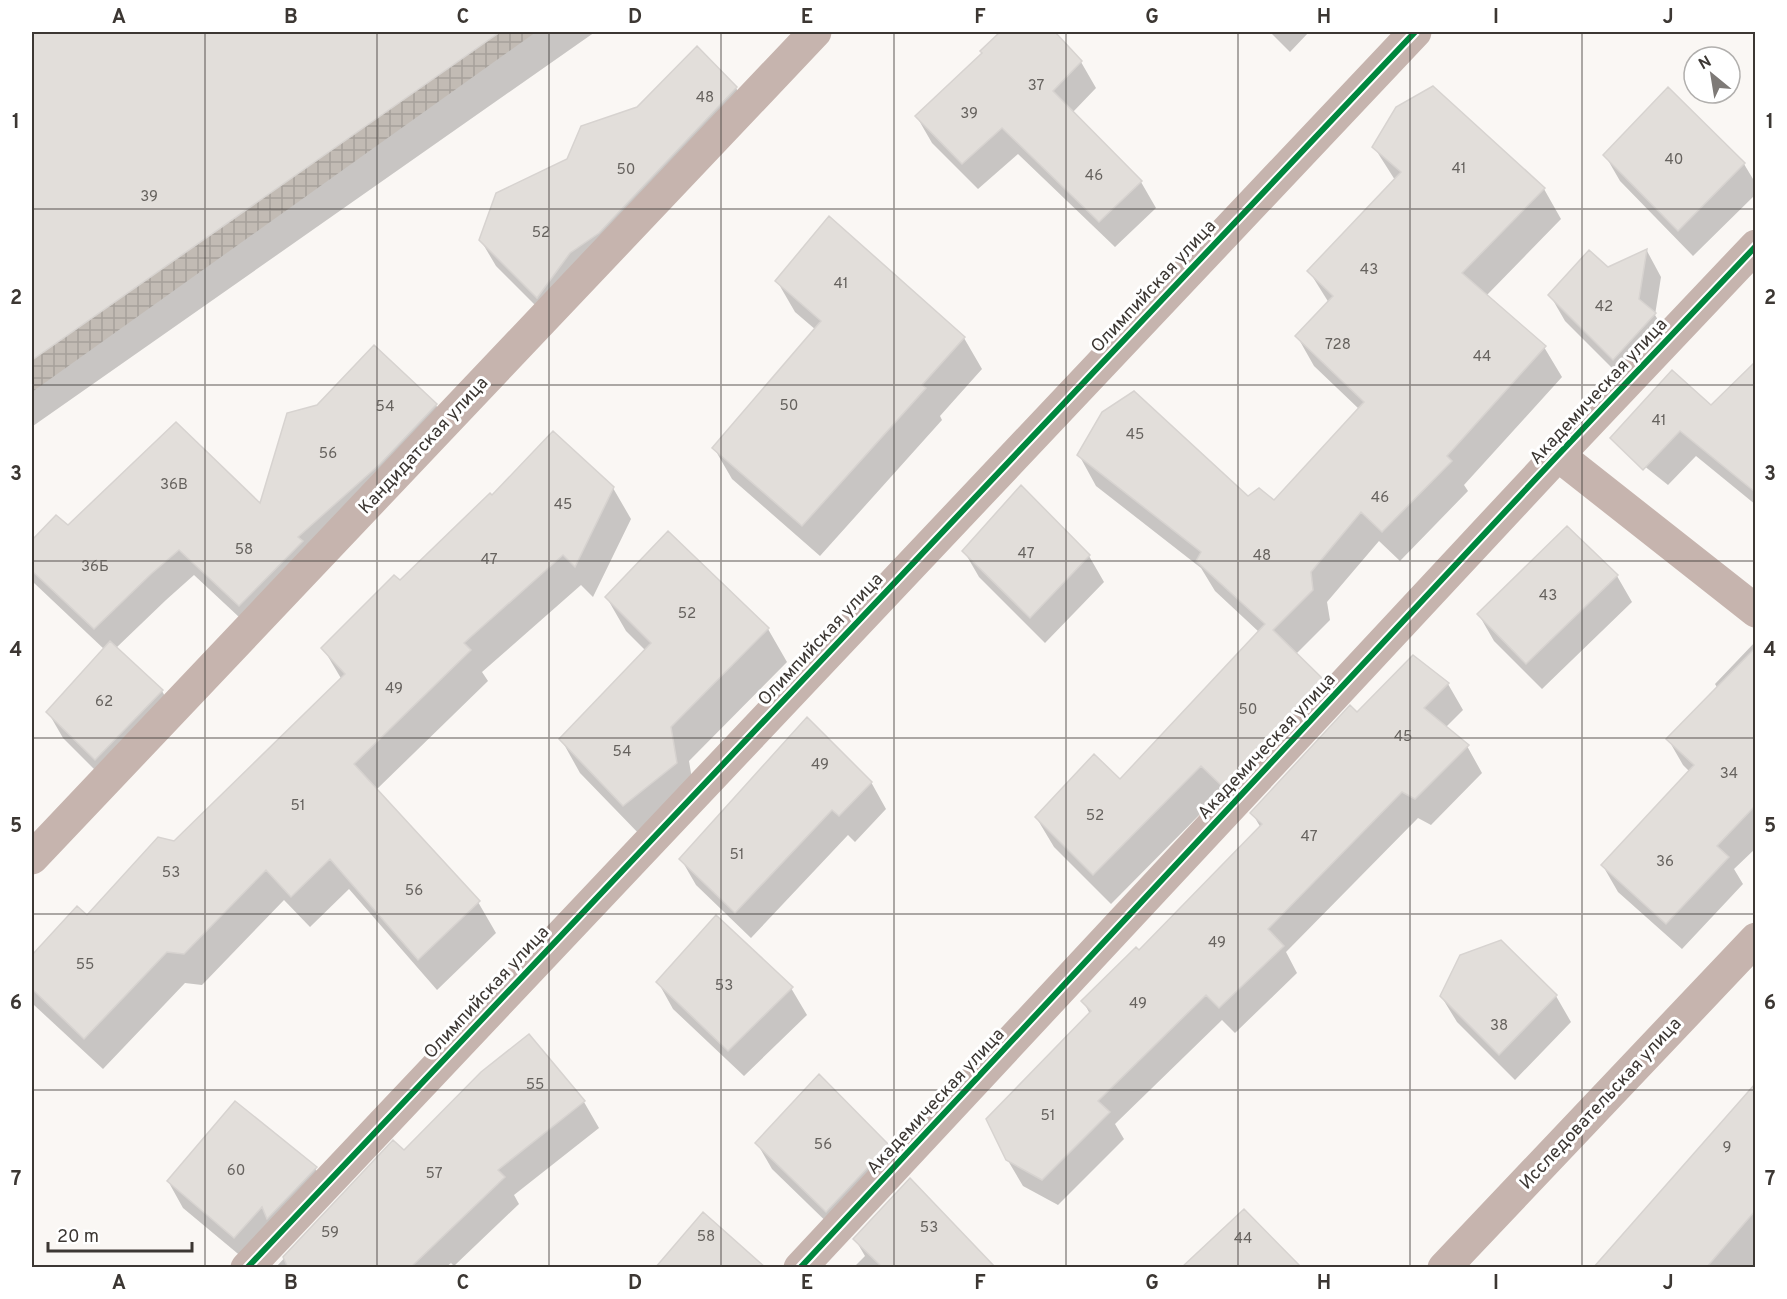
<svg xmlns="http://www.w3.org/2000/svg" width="1787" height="1299" font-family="Overpass,sans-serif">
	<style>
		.industrial { fill: url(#industrial-grid) }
		.shadow { fill: #0003 }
		.building { fill: #e2deda; stroke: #d7d3d0; stroke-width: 1.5 }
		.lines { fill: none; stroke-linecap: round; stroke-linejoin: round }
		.minor { stroke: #c6b4ae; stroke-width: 33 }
		.cycleway-casing { stroke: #fff; stroke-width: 10 }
		.cycleway { stroke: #00873e; stroke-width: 6 }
		.grid { fill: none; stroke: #3c3733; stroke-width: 1.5; stroke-opacity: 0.55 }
		.labels { text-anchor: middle; stroke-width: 6; stroke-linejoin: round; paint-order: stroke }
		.number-label { font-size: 15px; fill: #66625e }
		.street-label { font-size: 18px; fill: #3c3733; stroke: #fff }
		.neatline { fill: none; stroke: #3c3733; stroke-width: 2 }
		.grid-label { font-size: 20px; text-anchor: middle; font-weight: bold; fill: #3c3733 }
	</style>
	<defs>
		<pattern id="industrial-grid" width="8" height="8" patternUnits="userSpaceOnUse" patternTransform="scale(1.5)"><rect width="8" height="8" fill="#f3eae2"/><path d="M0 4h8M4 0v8" fill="none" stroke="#d1c9c2"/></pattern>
	</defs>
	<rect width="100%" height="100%" fill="#faf7f4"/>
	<!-- industrial -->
	<path class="industrial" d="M32 32H536L32 392Z"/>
	<!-- shadow -->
	<path class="shadow" d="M32 32H595L33 426 32 423Z
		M1002 32H1053L1081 62 1096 88 1072 113 1141 182 1156 208 1115 247 1018 154 978 189 932 143 917 117 984 54 982 51Z
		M1270 32H1309L1290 52Z
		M736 88 751 114 553 323 496 266 480 239Z
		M1668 89 1744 164 1756 184V194L1693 256 1620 181 1605 155Z
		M1374 147 1544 189 1561 219 1486 296 1544 347 1562 377 1464 485 1468 491 1400 561 1379 541 1327 602 1330 620 1296 654 1322 680 1340 710 1219 795 1111 904 1054 847 1036 817 1120 781 1259 632 1215 591 1201 568 1096 486 1079 455 1248 498 1274 502 1359 409 1314 366 1297 336 1329 303 1309 271 1395 180Z
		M1647 251 1661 277 1655 315 1670 340 1629 385 1565 321 1550 295Z
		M777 281 964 338 982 369 940 416 942 420 820 556 732 479 714 448 816 330 795 312Z
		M1756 364V505L1696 456 1668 485 1633 457 1711 407Z
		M436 405 451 431 254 631 194 575 166 600 116 648 162 691 177 717 111 786 63 738 48 712 105 650 33 582 32 542 56 517 68 527 261 505Z
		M613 488 631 519 593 597 581 585 482 672 488 681 376 790 478 902 496 933 437 990 349 889 310 927 284 900 202 985 185 983 103 1069 34 1005 32 1000V957L77 908 87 917 175 843 342 680 323 648 399 582 492 497Z
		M964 551 1089 556 1104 582 1045 643 979 577Z
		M1617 576 1632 602 1542 689 1494 641 1479 615Z
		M607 598 768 629 787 662 689 761 695 797 644 839 580 773 561 739 646 651 626 631Z
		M1756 641V848L1734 869 1743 884 1682 949 1618 892 1603 866 1690 772 1683 765 1668 739 1718 689 1715 684Z
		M1448 684 1463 710 1445 728 1467 746 1482 773 1431 825 1418 818 1286 952 1297 973 1235 1033 1222 1020 1115 1124 1124 1139 1058 1205 1023 1186 1007 1159 1090 1014 1083 1001 1139 952 1261 828 1252 813 1357 714Z
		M871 782 886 809 855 842 848 835 751 938 696 885 681 859Z
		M658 982 791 988 807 1015 744 1076 673 1009Z
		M1441 996H1556L1571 1022 1515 1080 1457 1022Z
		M1756 1086V1268H1604L1605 1256Z
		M584 1102 599 1128 514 1195 519 1204 454 1266 451 1263 445 1268H275L394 1142 404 1152Z
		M757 1143 888 1146 903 1172 842 1237 772 1169Z
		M315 1168 330 1194 255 1268 183 1208 168 1181Z
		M855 1239 994 1268H853L865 1256Z"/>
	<!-- building -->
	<path class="building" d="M32 32H500L32 360Z
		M1000 32H1055L1082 61 1053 91 1142 181 1099 222 1002 128 962 164 915 116 982 53 980 51Z
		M697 46 737 87 599 233 570 253 537 298 479 240 496 193 567 159 581 126 637 107Z
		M1433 86 1545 188 1462 273 1546 346 1447 456 1452 461 1382 532 1361 512 1311 572 1313 590 1273 630 1323 679 1223 787 1201 766 1093 875 1035 817 1094 754 1120 779 1265 624 1196 561 1201 552 1077 455 1102 412 1134 391 1248 496 1259 488 1274 500 1364 402 1295 336 1333 296 1307 271 1401 172 1372 147 1396 107Z
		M1668 87 1745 163 1678 231 1603 155Z
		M829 216 965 337 922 385 926 388 802 526 712 448 821 321 775 281Z
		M1647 249 1639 299 1656 313 1613 360 1548 295 1589 250 1608 267Z
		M374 345 437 404 380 464 298 537 303 541 239 606 179 550 151 574 94 629 32 571V540L56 515 68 525 176 422 260 503 287 413 317 405Z
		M1755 362V492L1680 431 1643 470 1610 438 1672 370 1711 405Z
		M553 431 614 487 575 567 563 555 464 643 471 650 354 764 480 901 418 960 330 859 291 897 266 870 184 954 167 952 84 1039 32 989V955L77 906 87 915 158 837 174 841 345 674 321 648 394 575 400 580 490 493 492 495Z
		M1021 485 1090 555 1030 618 962 551Z
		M1567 526 1618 575 1526 664 1477 614Z
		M668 531 769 628 671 727 677 763 623 806 559 739 651 643 605 597Z
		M110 641 163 690 95 760 46 712Z
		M1755 648V806L1717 846 1729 857 1666 924 1601 865 1694 765 1666 739Z
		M1413 655 1449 683 1424 708 1469 745 1415 799 1402 792 1268 929 1284 946 1219 1008 1206 995 1098 1101 1110 1112 1042 1180 1006 1160 986 1119 1091 1011 1081 1001 1136 947 1139 950 1262 824 1250 813 1350 705 1357 712Z
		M807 717 872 782 839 816 832 810 735 913 679 859Z
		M716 915 793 987 728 1051 656 982Z
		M1501 940 1557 995 1499 1055 1440 996 1460 955Z
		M529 1034 585 1101 498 1170 505 1177 410 1268H288L283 1257 393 1140 404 1150 481 1072Z
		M819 1074 889 1145 826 1212 755 1143Z
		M1755 1084V1211L1706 1268H1593Z
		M235 1101 317 1167 267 1219 262 1207 234 1238 167 1181Z
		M910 1178 996 1268H883L853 1239Z
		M1244 1209 1302 1268H1181Z
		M703 1212 766 1268H655Z"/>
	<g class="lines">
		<!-- minor -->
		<path class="minor" d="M1558 455 1756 611
			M32 858 815 32
			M247 1268 1415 32
			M800 1268 1558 455 1756 246
			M1444 1268 1756 939"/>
		<defs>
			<path id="cycleway" d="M247 1268 1415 32
				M800 1268 1558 455 1756 246"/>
		</defs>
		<!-- cycleway casing -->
		<use href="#cycleway" class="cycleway-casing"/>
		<!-- cycleway -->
		<use href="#cycleway" class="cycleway"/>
	</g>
	<!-- grid -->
	<path class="grid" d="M205 32V1268M377 32V1268M549 32V1268M721 32V1268M894 32V1268M1066 32V1268M1238 32V1268M1410 32V1268M1582 32V1268M32 209H1756M32 385H1756M32 561H1756M32 738H1756M32 914H1756M32 1090H1756"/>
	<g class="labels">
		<!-- number labels -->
		<g class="number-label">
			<text x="1036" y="90">37</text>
			<text x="705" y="102">48</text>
			<text x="969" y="118">39</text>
			<text x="1674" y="164">40</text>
			<text x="1459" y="173">41</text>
			<text x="626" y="174">50</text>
			<text x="1094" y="180">46</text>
			<text x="149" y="201">39</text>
			<text x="541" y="237">52</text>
			<text x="1369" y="274">43</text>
			<text x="841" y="288">41</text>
			<text x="1604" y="311">42</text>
			<text x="1338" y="349">728</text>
			<text x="1482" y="361">44</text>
			<text x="789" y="410">50</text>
			<text x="385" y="411">54</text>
			<text x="1659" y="425">41</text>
			<text x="1135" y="439">45</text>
			<text x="328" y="458">56</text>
			<text x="174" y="489">36В</text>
			<text x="1380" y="502">46</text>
			<text x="563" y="509">45</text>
			<text x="244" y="554">58</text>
			<text x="1026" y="558">47</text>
			<text x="1262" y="560">48</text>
			<text x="489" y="564">47</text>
			<text x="95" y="571">36Б</text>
			<text x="1548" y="600">43</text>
			<text x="687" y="618">52</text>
			<text x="394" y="693">49</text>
			<text x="104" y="706">62</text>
			<text x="1248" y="714">50</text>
			<text x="1403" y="741">45</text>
			<text x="622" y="756">54</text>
			<text x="820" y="769">49</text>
			<text x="1729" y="778">34</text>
			<text x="298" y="810">51</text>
			<text x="1095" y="820">52</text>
			<text x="1309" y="841">47</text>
			<text x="737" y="859">51</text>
			<text x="1665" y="866">36</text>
			<text x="171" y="877">53</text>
			<text x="414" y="895">56</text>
			<text x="1217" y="947">49</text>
			<text x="85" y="969">55</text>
			<text x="724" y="990">53</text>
			<text x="1138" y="1008">49</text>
			<text x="1499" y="1030">38</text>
			<text x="535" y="1089">55</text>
			<text x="1048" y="1120">51</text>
			<text x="823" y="1149">56</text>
			<text x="1727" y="1152">9</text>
			<text x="236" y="1175">60</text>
			<text x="434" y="1178">57</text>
			<text x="929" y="1232">53</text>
			<text x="330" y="1237">59</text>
			<text x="706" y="1241">58</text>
			<text x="1243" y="1243">44</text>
		</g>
		<!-- street labels -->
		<g class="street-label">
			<text transform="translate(1153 286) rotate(-47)" y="6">Олимпийская улица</text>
			<text transform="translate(1598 391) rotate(-47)" y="6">Академическая улица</text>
			<text transform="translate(423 445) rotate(-47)" y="6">Кандидатская улица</text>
			<text transform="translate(820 639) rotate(-47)" y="6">Олимпийская улица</text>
			<text transform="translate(1266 746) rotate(-47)" y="6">Академическая улица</text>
			<text transform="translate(486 992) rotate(-47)" y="6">Олимпийская улица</text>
			<text transform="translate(935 1101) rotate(-47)" y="6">Академическая улица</text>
			<text transform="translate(1600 1103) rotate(-47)" y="6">Исследовательская улица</text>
		</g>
	</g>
	<!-- border -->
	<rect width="1787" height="1299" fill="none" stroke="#ffffff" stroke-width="66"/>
	<!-- north arrow -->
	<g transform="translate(1712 75) rotate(330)"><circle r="28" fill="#ffffff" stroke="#b1afad" stroke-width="1.5"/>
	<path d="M0-4.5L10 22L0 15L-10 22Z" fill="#7e7a77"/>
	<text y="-9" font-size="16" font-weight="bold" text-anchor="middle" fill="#3c3733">N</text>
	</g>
	<!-- scale -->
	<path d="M48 1242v9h144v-9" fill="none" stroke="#3c3733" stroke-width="3"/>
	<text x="57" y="1242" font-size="18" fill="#3c3733" stroke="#ffffff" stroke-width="4.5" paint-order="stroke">20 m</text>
	<rect x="33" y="33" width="1721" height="1233" class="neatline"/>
	<g class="grid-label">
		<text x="119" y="23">A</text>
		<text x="291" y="23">B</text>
		<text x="463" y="23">C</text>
		<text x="635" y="23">D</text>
		<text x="807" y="23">E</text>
		<text x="980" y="23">F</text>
		<text x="1152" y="23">G</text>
		<text x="1324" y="23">H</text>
		<text x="1496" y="23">I</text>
		<text x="1668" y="23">J</text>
		<text x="16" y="128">1</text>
		<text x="1770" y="128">1</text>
		<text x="16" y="304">2</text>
		<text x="1770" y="304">2</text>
		<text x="16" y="480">3</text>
		<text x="1770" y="480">3</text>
		<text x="16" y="656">4</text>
		<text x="1770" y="656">4</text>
		<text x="16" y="832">5</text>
		<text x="1770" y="832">5</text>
		<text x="16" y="1009">6</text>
		<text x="1770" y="1009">6</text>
		<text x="16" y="1185">7</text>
		<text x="1770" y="1185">7</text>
		<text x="119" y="1289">A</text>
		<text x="291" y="1289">B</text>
		<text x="463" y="1289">C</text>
		<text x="635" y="1289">D</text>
		<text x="807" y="1289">E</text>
		<text x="980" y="1289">F</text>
		<text x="1152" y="1289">G</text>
		<text x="1324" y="1289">H</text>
		<text x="1496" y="1289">I</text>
		<text x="1668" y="1289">J</text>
	</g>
</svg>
